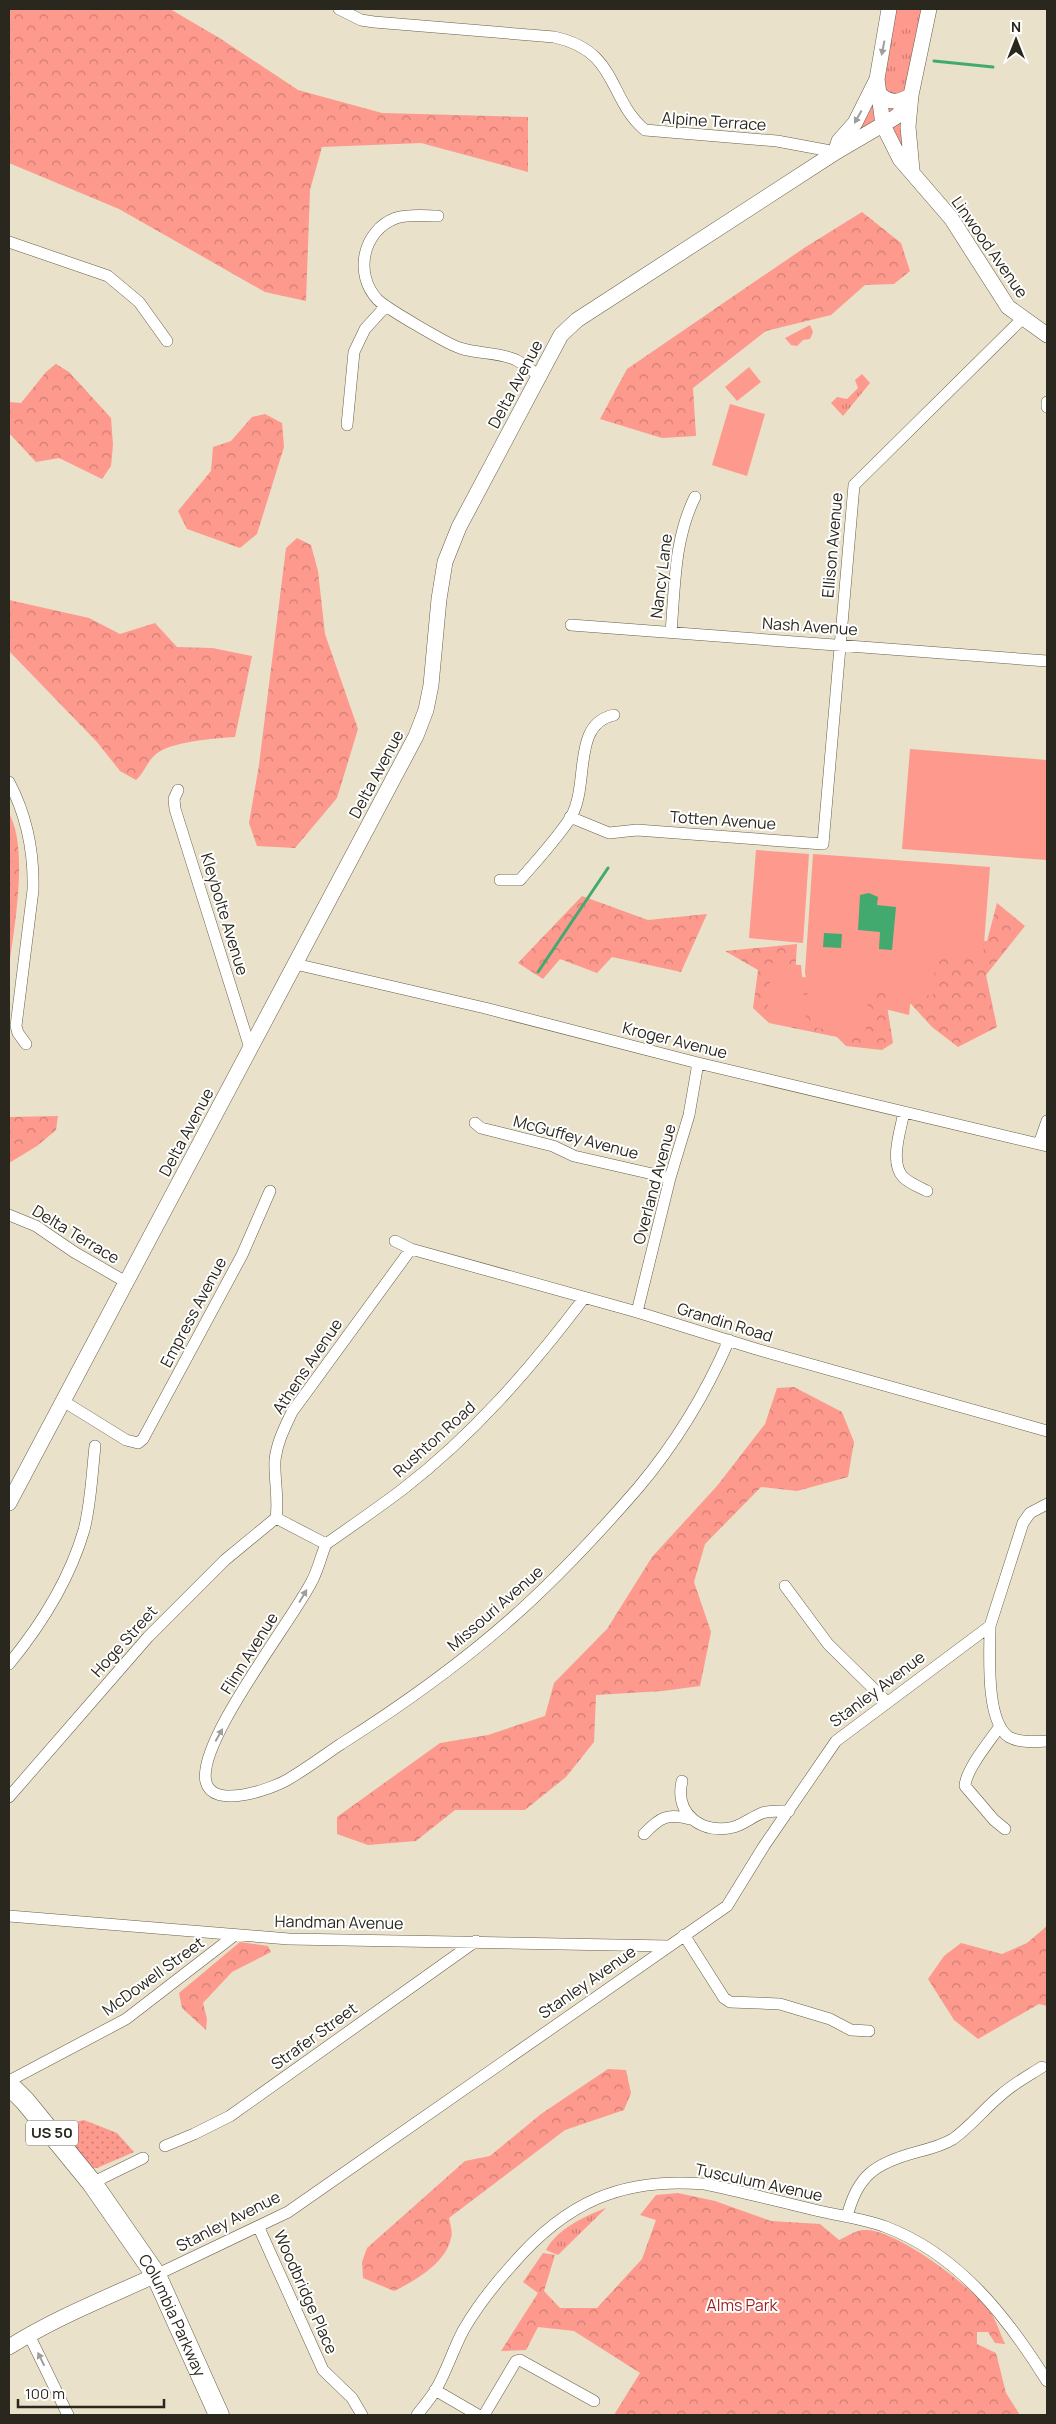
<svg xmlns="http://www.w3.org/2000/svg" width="1056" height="2424" font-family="Manrope,sans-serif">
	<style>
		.grass { fill: url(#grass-tufts) }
		.forest { fill: url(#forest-crowns) }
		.garden { fill: url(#garden-dots) }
		.pitch { fill: #fe998d }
		.water { fill: #42a96f }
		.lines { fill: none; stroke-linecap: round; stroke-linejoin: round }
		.stream { stroke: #42a96f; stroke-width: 3 }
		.street-casing { stroke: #665f4a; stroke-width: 12 }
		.secondary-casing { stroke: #665f4a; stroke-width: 16 }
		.highway-casing { stroke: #665f4a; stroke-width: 21 }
		.street { stroke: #fff; stroke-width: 11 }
		.secondary { stroke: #fff; stroke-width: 15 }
		.highway { stroke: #fff; stroke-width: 20 }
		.oneway { fill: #9f9e9a }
		.labels { text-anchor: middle; stroke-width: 4; stroke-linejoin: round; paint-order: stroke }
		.shield { fill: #fff; stroke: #6a6862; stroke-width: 1 }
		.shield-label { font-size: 15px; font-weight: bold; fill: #2a271e }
		.street-label { font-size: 16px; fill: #2a271e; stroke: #fff }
		.park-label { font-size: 16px; fill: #9a1e1c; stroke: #fff }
	</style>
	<defs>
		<pattern id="grass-tufts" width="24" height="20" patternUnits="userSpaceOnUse" patternTransform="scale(1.25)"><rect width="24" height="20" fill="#fe998d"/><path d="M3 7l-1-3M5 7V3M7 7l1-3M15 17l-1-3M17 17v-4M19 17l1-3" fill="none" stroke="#ce7d73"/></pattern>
		<pattern id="forest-crowns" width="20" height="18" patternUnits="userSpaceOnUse" patternTransform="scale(1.25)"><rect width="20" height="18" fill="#fe998d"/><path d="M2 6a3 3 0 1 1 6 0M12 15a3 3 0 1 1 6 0" fill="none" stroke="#ce7d73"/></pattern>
		<pattern id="garden-dots" width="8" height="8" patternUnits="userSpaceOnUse" patternTransform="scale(1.25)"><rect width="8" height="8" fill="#fe998d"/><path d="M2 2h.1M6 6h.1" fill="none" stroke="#ce7d73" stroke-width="1.8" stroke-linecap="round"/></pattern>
	</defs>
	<rect width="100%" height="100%" fill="#e9e1c9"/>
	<!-- grass -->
	<path class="grass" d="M889 9H930L911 95 912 170 882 125 839 141 860 113Z
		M862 374 870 383 843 416 831 403 837 397 847 399 858 388 855 380Z
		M606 2208 558 2255 546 2250C557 2229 585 2216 606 2208Z"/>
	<!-- forest -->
	<path class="forest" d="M9 9H170L221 39 298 90 382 113 528 117V172L421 143 322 147 310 190 306 301 265 292 119 209 9 163Z
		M862 212 901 243 910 271 894 284 865 285 831 315 766 331 693 388 696 436 662 438 600 419 627 369 804 248Z
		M56 364 69 372 111 418 113 445 111 466 102 479 59 458 36 462 9 433V402L21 403 46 372Z
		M265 414 282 423 284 447 257 534 240 548 187 529 178 511 211 471 213 447 231 441 252 417Z
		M297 538 311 545 318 571 325 634 358 729 337 798 295 848 257 846 249 823 259 765 286 548Z
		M9 600 89 618 120 634 155 623 177 647 212 648 252 656 235 737C216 738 168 742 155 755 147 762 144 773 136 780L120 771 97 742 9 651Z
		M9 814C29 848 14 928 9 967Z
		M582 896 648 920 707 914 681 972 612 957 597 973 560 959 543 979 518 963Z
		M997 903 1025 926 986 975 997 1027 958 1047 932 1027 911 1004 887 1006 893 1043 882 1050 846 1046 837 1037 769 1023 753 1008 758 970 725 951 797 944 795 976 818 979 863 973 939 938 987 941Z
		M58 1116 56 1130 37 1146 9 1163V1117Z
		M794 1387 842 1412 854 1442 848 1477 797 1491 761 1487 705 1544 694 1582 711 1632 700 1686 663 1691 596 1695 594 1742 566 1777 525 1810H455L416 1841 368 1845 337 1834V1817L440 1743 488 1735 545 1716 554 1683 607 1629 652 1557 717 1486 765 1424 777 1388Z
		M1047 1926V2006L1039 2004 978 2039 954 2020 928 1979 944 1956 961 1943 1002 1954 1027 1943Z
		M240 1942 268 1946 271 1952 232 1972 203 2003 207 2019 206 2030 182 2008 179 1993Z
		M608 2069 626 2070 631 2093 624 2110 565 2130 449 2218C450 2224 453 2232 451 2238 446 2263 415 2281 394 2291L363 2278 362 2262 367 2248 465 2161 490 2156 541 2114Z
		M678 2193 715 2201 771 2221 820 2224 839 2240C846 2237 856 2230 864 2230 894 2227 974 2288 990 2312 997 2321 1000 2334 1005 2344L995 2343 988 2332H977V2344L996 2353 1006 2393 1020 2415H614L640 2373 574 2331 538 2327 526 2350 501 2351 538 2293 523 2282 543 2253 555 2255 544 2291 560 2308H597L642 2259 656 2220 640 2215 656 2195Z"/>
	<!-- garden -->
	<path class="garden" d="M84 2120 117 2133 134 2152 97 2168H92L58 2126Z"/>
	<!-- pitch -->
	<path class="pitch" d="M810 325 813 332 810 339 803 340 797 346 791 345 785 338Z
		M749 367 761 382 737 401 725 387Z
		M730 404 765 414 747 476 712 465Z
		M910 749 1047 760V860L902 849Z
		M756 850 809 854 803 943 749 938Z
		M813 854 990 867 983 956 936 952 933 995 911 996 909 1015 885 1009 887 988 869 987 865 1040 811 1026 805 972Z
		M771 963 801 965 807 1030 767 1020Z"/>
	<!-- water -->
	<path class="water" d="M869 893 878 897 877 905 896 907 892 950 879 949 880 932 858 930 860 895Z
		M824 933 842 934 841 948 823 947Z"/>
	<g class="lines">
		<!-- stream -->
		<path class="stream" d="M934 61 993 67
			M538 972 608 868"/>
		<defs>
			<path id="street" d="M339 9 361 20 374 22 554 37C619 51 607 98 645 130L777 141 836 152
				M438 216C425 216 409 214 396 218 363 230 353 274 378 300 386 308 449 345 460 348 478 354 499 352 516 360 524 364 531 370 538 375
				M9 242 108 276 139 302 167 341
				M1047 402V407
				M347 425 354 352 365 329 386 306
				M571 625 1047 661
				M671 632C675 586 674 539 695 497
				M9 782C27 816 34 851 33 890L16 1026 18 1033 26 1044
				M178 790 174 799 175 809 250 1048
				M570 817 609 833 637 830 823 844 854 485 1022 319
				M500 880H520C537 860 557 839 571 817 590 784 571 724 614 715
				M295 964 485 1008 698 1063 1047 1146
				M904 1112C901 1129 889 1162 903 1177 909 1183 919 1187 927 1191
				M475 1123 481 1128 553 1146 574 1156 670 1178
				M1039 1144 1047 1121
				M9 1215 36 1226 74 1252 126 1282
				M395 1241 411 1249 637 1312 756 1349 1047 1431
				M637 1312 670 1178 689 1115 698 1063
				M63 1401 126 1440 138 1443 143 1439 242 1255 270 1191
				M276 1518 326 1544C352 1526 378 1508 403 1489 473 1435 531 1368 584 1298
				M276 1518C279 1499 274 1479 275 1460 277 1442 285 1427 292 1412L411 1249
				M326 1544C321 1556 318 1570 312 1581 292 1621 196 1743 206 1782 213 1810 271 1789 287 1780 306 1769 323 1756 341 1744 401 1706 460 1664 513 1617 558 1577 599 1533 638 1488 675 1444 706 1393 729 1340
				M785 1586 828 1644 887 1702
				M990 1626C990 1652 985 1721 1009 1737 1020 1743 1035 1742 1047 1741
				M9 1664C41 1625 70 1578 84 1530 91 1503 92 1473 95 1446
				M1000 1726C990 1741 966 1769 965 1786L994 1820 1005 1829
				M682 1781C674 1815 703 1835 734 1827 744 1824 752 1817 762 1813 771 1810 780 1811 789 1811
				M9 1797 148 1637 225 1560 276 1518
				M644 1834C660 1817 668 1813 690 1819
				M9 1916 289 1939 669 1946
				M684 1935 724 1998 730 2002 780 2004 830 2019 851 2030 869 2031
				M9 2081 126 2019 235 1935
				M165 2146 194 2134 230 2116 476 1941
				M92 2183 143 2158
				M847 2217C857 2175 876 2163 917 2152 929 2149 943 2145 953 2139 971 2126 984 2109 1001 2095 1013 2084 1028 2076 1042 2067
				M259 2228 323 2370 352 2398 362 2415
				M156 2275 288 2212 727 1906 764 1846 836 1741 990 1626 1023 1523 1030 1513 1047 1504
				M29 2335 68 2415
				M435 2390 478 2415
				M417 2415C423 2407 430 2399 435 2391 447 2371 453 2349 464 2329 478 2305 494 2285 512 2265 566 2202 622 2177 705 2184 744 2192 781 2202 819 2211 841 2216 865 2219 886 2227 959 2255 1007 2317 1047 2381
				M484 2415 516 2361 520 2360 594 2401"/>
			<path id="secondary" d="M877 79 883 125 900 159 951 218 1008 307 1047 335
				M878 93C889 103 898 104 911 95
				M836 150 839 141 855 123 877 79 889 9
				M912 170 908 127 911 95 929 9
				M9 1503 416 736 426 710 431 685 439 599 445 562 459 527 561 335 577 320 836 152 894 118 902 112 911 95
				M9 2347C55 2318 106 2298 156 2275"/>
			<g id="highway">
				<path id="s1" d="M9 2085 25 2101 92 2183 156 2275 219 2415"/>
			</g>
		</defs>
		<!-- street casing -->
		<use href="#street" class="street-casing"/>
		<!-- secondary casing -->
		<use href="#secondary" class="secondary-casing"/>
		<!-- highway casing -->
		<use href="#highway" class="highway-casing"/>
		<!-- street -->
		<use href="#street" class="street"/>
		<!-- secondary -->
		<use href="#secondary" class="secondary"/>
		<!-- highway -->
		<use href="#highway" class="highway"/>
	</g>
	<!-- one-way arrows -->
	<defs><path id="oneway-solid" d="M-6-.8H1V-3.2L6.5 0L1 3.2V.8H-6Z" transform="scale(1.25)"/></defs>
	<g class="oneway">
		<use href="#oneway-solid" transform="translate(883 48) rotate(101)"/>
		<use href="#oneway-solid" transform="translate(858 117) rotate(119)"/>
		<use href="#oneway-solid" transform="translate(303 1596) rotate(-59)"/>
		<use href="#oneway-solid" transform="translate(219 1735) rotate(-61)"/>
		<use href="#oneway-solid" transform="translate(41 2359) rotate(-116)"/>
	</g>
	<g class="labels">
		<!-- shield labels -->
		<rect class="shield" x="26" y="2120.5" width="52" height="25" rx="4"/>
		<g class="shield-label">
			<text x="52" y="2138">US 50</text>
		</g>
		<!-- street labels -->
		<g class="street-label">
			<text transform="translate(714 121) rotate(4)" y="6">Alpine Terrace</text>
			<text transform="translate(990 247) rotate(55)" y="6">Linwood Avenue</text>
			<text transform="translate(515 384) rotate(-62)" y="6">Delta Avenue</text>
			<text transform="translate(832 545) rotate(-85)" y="6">Ellison Avenue</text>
			<text transform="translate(661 576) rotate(-83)" y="6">Nancy Lane</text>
			<text transform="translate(810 626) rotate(4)" y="6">Nash Avenue</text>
			<text transform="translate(376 774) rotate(-62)" y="6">Delta Avenue</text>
			<text transform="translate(723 820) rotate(4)" y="6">Totten Avenue</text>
			<text transform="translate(225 914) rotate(73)" y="6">Kleybolte Avenue</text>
			<text transform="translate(675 1040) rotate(14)" y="6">Kroger Avenue</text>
			<text transform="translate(186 1132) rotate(-62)" y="6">Delta Avenue</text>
			<text transform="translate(576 1137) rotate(15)" y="6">McGuffey Avenue</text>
			<text transform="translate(654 1184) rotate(-75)" y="6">Overland Avenue</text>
			<text transform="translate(76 1234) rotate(31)" y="6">Delta Terrace</text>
			<text transform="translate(193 1312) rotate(-62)" y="6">Empress Avenue</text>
			<text transform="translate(725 1322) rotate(17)" y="6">Grandin Road</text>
			<text transform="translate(307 1366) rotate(-56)" y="6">Athens Avenue</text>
			<text transform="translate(434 1439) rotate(-42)" y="6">Rushton Road</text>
			<text transform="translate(495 1608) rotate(-41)" y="6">Missouri Avenue</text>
			<text transform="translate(124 1641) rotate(-48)" y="6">Hoge Street</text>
			<text transform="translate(249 1653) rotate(-58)" y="6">Flinn Avenue</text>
			<text transform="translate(877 1689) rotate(-37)" y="6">Stanley Avenue</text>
			<text transform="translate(339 1922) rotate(1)" y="6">Handman Avenue</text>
			<text transform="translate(153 1976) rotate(-36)" y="6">McDowell Street</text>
			<text transform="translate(587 1982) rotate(-35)" y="6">Stanley Avenue</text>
			<text transform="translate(314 2036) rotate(-36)" y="6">Strafer Street</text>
			<text transform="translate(759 2182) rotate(12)" y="6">Tusculum Avenue</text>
			<text transform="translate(228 2221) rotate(-27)" y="6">Stanley Avenue</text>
			<text transform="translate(306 2292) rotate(66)" y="6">Woodbridge Place</text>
			<text dy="6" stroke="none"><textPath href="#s1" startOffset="284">Columbia Parkway</textPath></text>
		</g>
		<!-- park labels -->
		<g class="park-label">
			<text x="742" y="2311">Alms Park</text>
		</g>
	</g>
	<!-- border -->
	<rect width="1056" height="2424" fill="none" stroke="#2a271e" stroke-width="20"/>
	<!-- north arrow -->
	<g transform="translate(1016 40)" stroke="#ffffff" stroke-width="4" paint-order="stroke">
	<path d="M0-4L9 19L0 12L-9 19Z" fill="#2a271e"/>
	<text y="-8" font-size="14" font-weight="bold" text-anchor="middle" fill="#2a271e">N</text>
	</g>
	<!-- scale -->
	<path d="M18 2399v8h146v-8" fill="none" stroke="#2a271e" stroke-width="2.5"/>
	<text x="25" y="2399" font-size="15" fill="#2a271e" stroke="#ffffff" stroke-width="4" paint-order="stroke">100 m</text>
</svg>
